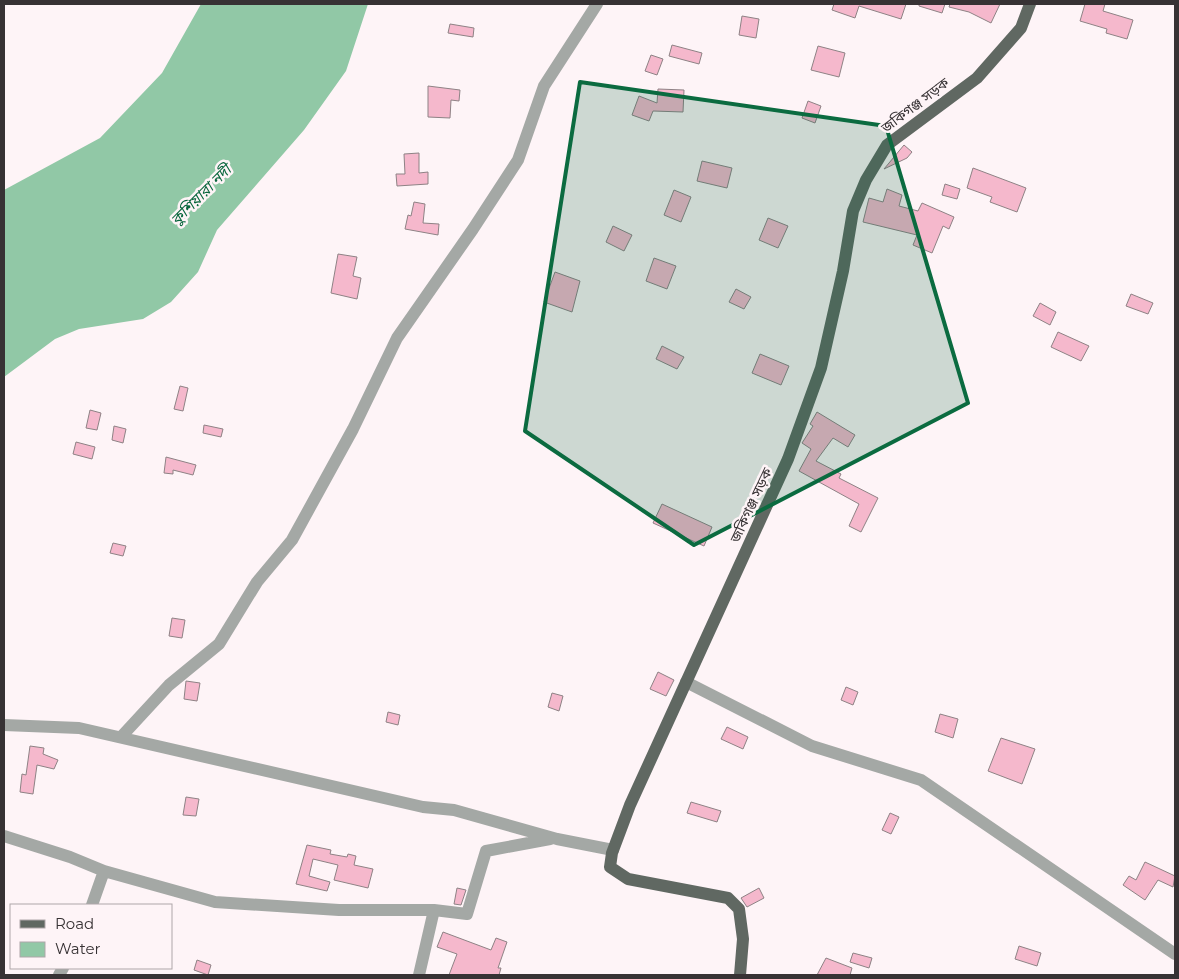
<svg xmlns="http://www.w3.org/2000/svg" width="1179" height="979" font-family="Montserrat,'Noto Sans Bengali',sans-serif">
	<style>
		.water { fill: #91c8a6 }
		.building { fill: #f5b8cc; stroke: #8e8285 }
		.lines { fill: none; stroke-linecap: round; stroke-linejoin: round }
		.minor { stroke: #a4a8a5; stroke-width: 12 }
		.major { stroke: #606862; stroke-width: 12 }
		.marked { fill: #0b6b40; fill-opacity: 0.2; stroke: #0b6b40; stroke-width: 4; stroke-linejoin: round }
		.labels { text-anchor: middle; stroke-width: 5; stroke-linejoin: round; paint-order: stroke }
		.street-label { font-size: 14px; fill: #373234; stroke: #fef4f7 }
		.water-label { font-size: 15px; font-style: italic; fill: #08663c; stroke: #fef4f7 }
	</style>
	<rect width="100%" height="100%" fill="#fef4f7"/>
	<!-- water -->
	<path class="water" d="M201 4H368L346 71 304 130 217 230 198 272 171 302 143 319 79 329 55 339 4 377V190L100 138 162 73Z"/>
	<!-- building -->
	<path class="building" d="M834 4H906L901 19 859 6 855 18 832 10Z
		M919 4H945L942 13 919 6Z
		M950 4H1000L991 23 969 12 949 7Z
		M1085 4H1105L1103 11 1133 20 1127 39 1106 33 1107 29 1080 21Z
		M742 16 759 19 756 38 739 35Z
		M450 24 474 28 473 37 448 33Z
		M672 45 702 53 699 64 669 56Z
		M818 46 845 53 839 77 811 70Z
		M651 55 663 59 657 75 645 71Z
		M428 86 460 90 459 101 451 100 450 118 428 117Z
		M658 89 684 90 683 112 653 111 649 121 632 115 639 96 657 103Z
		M808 101 821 106 815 123 802 118Z
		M904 145 912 152 907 158 884 169Z
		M419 153V173L428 172V184L397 186 396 174H405L404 154Z
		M702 161 732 168 727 188 697 181Z
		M973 168 1026 188 1017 212 990 202 992 197 967 188Z
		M945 184 960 189 957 199 942 195Z
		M887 189 902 195 899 206 918 211 922 203 954 217 949 229 943 226 932 253 913 245 917 235 863 222 869 198 883 202Z
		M674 190 691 197 681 222 664 215Z
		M414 202 425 204 423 223 439 224 438 235 405 229 408 215 411 216Z
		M768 218 788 226 778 248 759 240Z
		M613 226 632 235 624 251 606 242Z
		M338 254 357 257 353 276 361 278 357 299 331 293Z
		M654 258 676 266 667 289 646 281Z
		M555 272 580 281 572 312 544 302Z
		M736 289 751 297 744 309 729 302Z
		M1131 294 1153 303 1148 314 1126 306Z
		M1040 303 1056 312 1050 325 1033 316Z
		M1058 332 1089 346 1081 361 1051 347Z
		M662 346 684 357 677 369 656 359Z
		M760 354 789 366 781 385 752 373Z
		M180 386 188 388 183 411 174 409Z
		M90 410 101 413 97 430 86 428Z
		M817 412 855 435 848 447 833 438 816 461 841 474 839 478 878 498 861 532 849 526 859 504 799 471 811 449 802 443 813 426 810 424Z
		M204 425 223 429 221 437 203 433Z
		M114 426 126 429 123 443 112 440Z
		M76 442 95 447 92 459 73 454Z
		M166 457 196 465 193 475 173 470V474L164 473Z
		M662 504 712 527 704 546 653 523Z
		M113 543 126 546 123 556 110 553Z
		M172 618 185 620 182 638 169 636Z
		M658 672 674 680 666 696 650 689Z
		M186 681 200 683 197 701 184 699Z
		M846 687 858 692 853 705 841 700Z
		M552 693 563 696 559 711 548 707Z
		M388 712 400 715 398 725 386 722Z
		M940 714 958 719 953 738 935 732Z
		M727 727 748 737 743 749 721 739Z
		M1001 738 1035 749 1022 784 988 771Z
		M30 746 44 748 43 754 58 760 54 769 37 765 33 794 20 792 22 774 26 775Z
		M186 797 199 799 196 816 183 815Z
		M691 802 721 811 717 822 687 813Z
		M890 813 899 817 891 834 882 830Z
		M307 845 331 850 330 854 347 857 348 854 356 856 354 865 373 869 368 888 334 880 338 865 313 859 309 876 330 882 327 891 296 884Z
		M1145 862 1175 876 1173 887 1158 880 1145 900 1123 885 1129 876 1136 880Z
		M457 888 466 890 461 905 454 904Z
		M759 888 764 898 747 907 741 898Z
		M443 932 491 950 496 938 507 942 498 968H501L499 975H449L457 954 437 947Z
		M1019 946 1041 953 1037 966 1015 959Z
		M853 953 872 958 869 968 850 962Z
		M826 958 852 968 850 975H817Z
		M197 960 211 965 208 975 194 970Z"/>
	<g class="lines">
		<!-- minor -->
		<path class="minor" d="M686 682 812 746 921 780 1175 954
			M4 725 79 728 423 807 454 810 557 839 613 850
			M121 737 169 685 219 644 257 582 292 540 353 429 397 338 473 229 518 160 544 86 597 4
			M4 836 70 857 104 871 215 902 339 910H434
			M92 905 104 871
			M59 975 63 968
			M419 975 434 910 467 914 486 851 550 839"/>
		<!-- major -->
		<path class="major" d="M740 975 743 939 739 909 728 898 628 879 610 867 612 853 630 805 788 459 821 368 843 271 853 211 866 180 887 145 977 78 1021 28 1030 4"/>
	</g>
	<!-- marked area -->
	<path class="marked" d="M580 82 886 126 968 403 694 545 525 431Z"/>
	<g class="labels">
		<!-- street labels -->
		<g class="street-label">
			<text transform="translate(915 105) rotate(-37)" y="5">জকিগঞ্জ সড়ক</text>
			<text transform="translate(751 505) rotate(-65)" y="5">জকিগঞ্জ সড়ক</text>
		</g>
		<!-- water labels -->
		<g class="water-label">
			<text transform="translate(201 195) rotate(-45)" y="5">কুশিয়ারা নদী</text>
		</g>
	</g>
	<!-- border -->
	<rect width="1179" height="979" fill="none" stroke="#373234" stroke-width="10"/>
	<!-- legend -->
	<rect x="10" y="904" width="162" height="65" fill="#fef4f7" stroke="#aea6a9"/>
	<rect x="20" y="920" width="25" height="8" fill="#606862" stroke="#aea6a9"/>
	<text x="55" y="929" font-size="15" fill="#373234">Road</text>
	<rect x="20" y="942" width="25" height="15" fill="#91c8a6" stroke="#aea6a9"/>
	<text x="55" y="954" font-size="15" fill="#373234">Water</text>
</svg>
